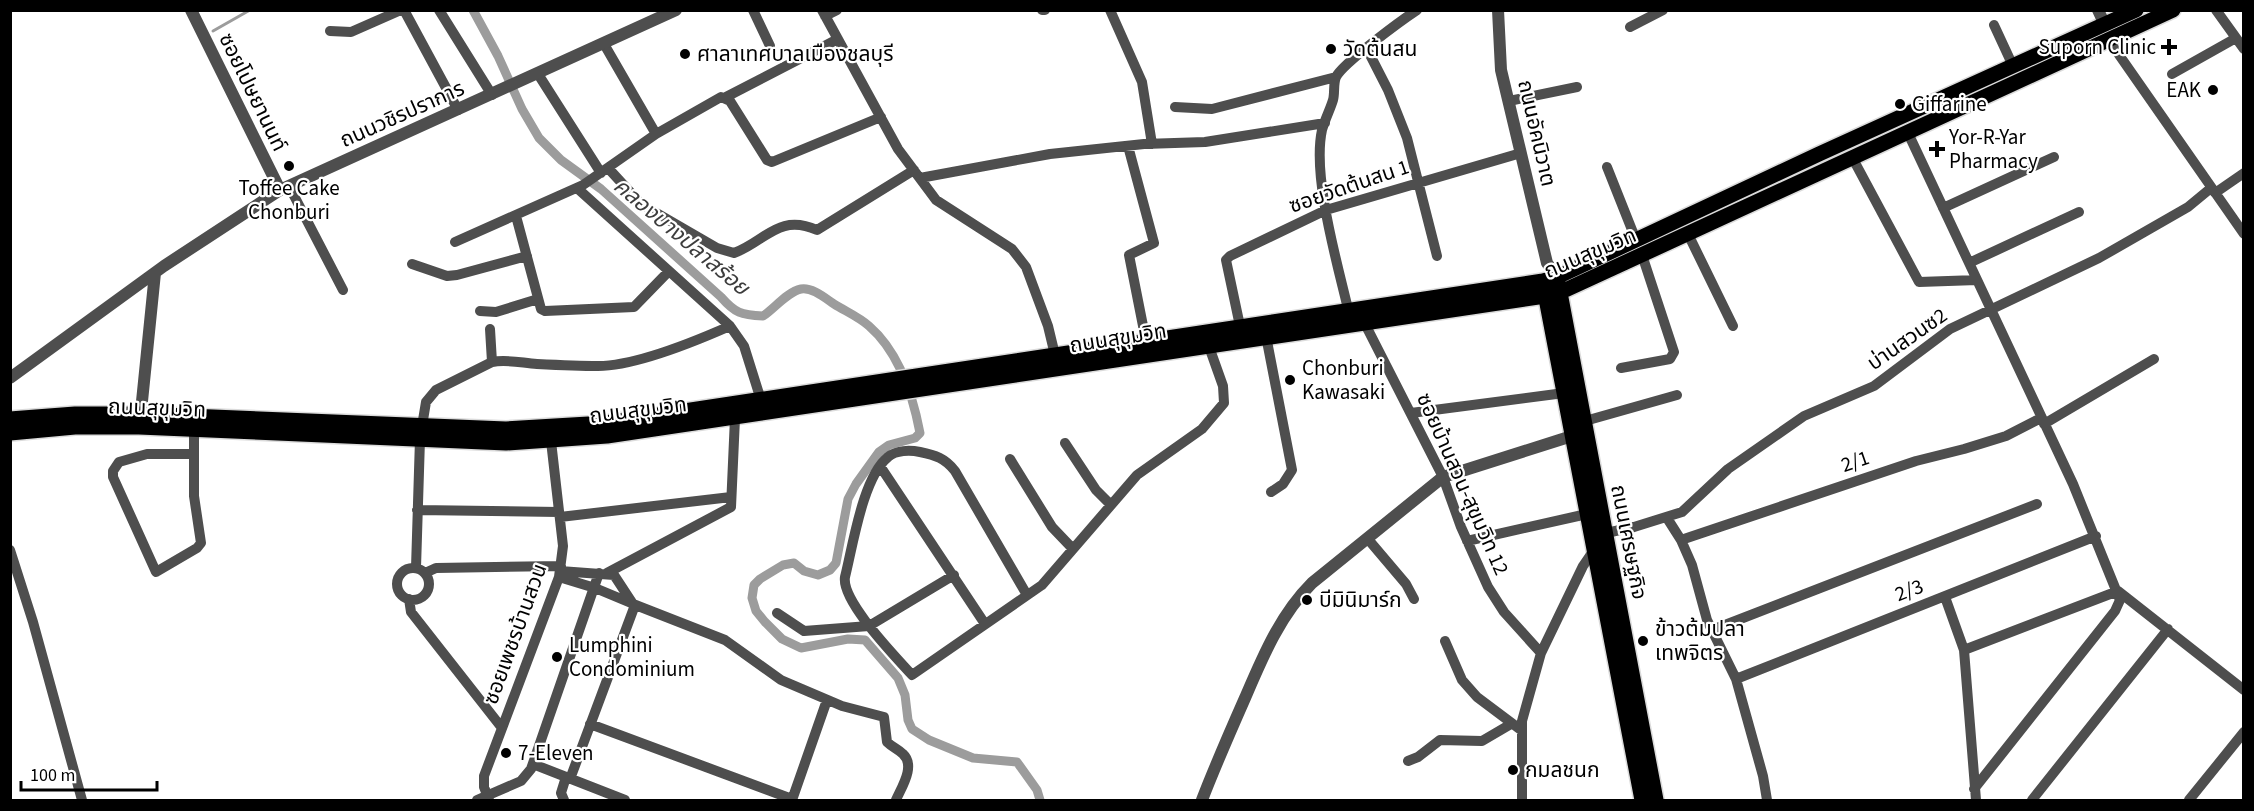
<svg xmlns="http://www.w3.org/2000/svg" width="2254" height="811" font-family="'Source Sans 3','Noto Sans Thai',sans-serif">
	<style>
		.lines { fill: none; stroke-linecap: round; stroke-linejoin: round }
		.stream { stroke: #9c9c9c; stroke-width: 3 }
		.canal { stroke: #9c9c9c; stroke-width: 9 }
		.primary-casing { stroke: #dbdbdb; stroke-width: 18 }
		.minor { stroke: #4e4e4e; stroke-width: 10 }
		.tertiary { stroke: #4e4e4e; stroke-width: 12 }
		.primary { stroke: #000; stroke-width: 15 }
		.poi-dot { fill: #000; stroke: #fff; stroke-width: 2 }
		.labels { text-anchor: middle; stroke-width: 4.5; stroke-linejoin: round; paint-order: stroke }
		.poi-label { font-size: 21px; fill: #000; stroke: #fff; text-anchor: start }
		.street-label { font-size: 21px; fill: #000; stroke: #fff }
		.water-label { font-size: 22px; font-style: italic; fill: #3d3d3d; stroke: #fff }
	</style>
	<rect width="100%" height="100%" fill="#fff"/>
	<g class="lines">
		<!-- stream -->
		<path class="stream" d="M213 31 250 10"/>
		<!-- canal -->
		<path class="canal" d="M473 10 498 56 522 109 539 138 561 160 601 189 721 297C735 313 741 315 763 316 774 309 787 292 801 289 812 287 825 298 834 304 845 311 859 317 869 326 899 352 913 396 920 433L915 438 889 445 879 452 856 484 848 499 836 563 830 570 818 575 804 571 794 563 783 565 760 579 754 585 752 598 756 611 765 622 782 639 801 648 848 639 865 640 898 678 905 695 908 720 912 729 929 740 973 758 1017 762 1037 790 1040 800"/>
		<defs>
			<path id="primary" d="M1558 282 1656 800
				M1544 288 1642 800
				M10 419 75 414H140L506 429 605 423 1543 281 1557 277 1819 154 2136 10
				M10 433 75 427H139L506 443 607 436 1545 296 1561 292 2173 10"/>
		</defs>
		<!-- primary casing -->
		<use href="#primary" class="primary-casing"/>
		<!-- minor -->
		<path class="minor" d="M404 10 458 110
			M439 10 492 95
			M753 10 770 46
			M822 10 898 149 936 200 1012 249 1026 267 1048 326 1055 355
			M1042 10H1045
			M1110 10 1142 82 1152 144
			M2216 10 2244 49
			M825 16 837 10
			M1994 25 2013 66
			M1630 27 1663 10
			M330 31 351 32 401 10
			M2108 39 2244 234
			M604 44 656 134
			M1367 49 1388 90 1407 138 1437 256
			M538 74 601 173
			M2172 74 2236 38
			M726 97 838 39
			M1509 101 1577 87
			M1175 107 1212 109 1336 77
			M1908 133 2073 484 2120 600 2115 611 1974 789
			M1128 146 1154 243 1129 255 1146 341
			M1852 157 1919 282 1977 280
			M1607 167 1636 240
			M608 168 641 204 717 248 734 253C765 242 778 213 817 230L914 170
			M920 178 1050 154 1144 144 1205 142 1325 123
			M289 186 343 290
			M577 188 730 326 744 346 761 400
			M2215 193 2244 173
			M1943 208 2054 157
			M516 216 541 309 545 311 634 307 669 271
			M1688 234 1733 326
			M455 242 583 185 656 134 721 97 730 101 767 160 772 162 881 117
			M1969 263 2079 212
			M412 264 447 276 457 275 527 256
			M1348 309C1337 262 1312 176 1322 130 1325 119 1330 110 1333 100 1335 93 1333 84 1336 77 1343 63 1402 20 1417 10
			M480 311 496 312 538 299
			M1364 322 1443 477 1461 527 1488 587 1504 612 1541 653
			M1240 326 1226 260 1230 256 1326 210 1521 153
			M490 329 492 362
			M1266 336 1292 470 1283 484 1271 492
			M1621 368 1670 359 1674 352 1642 255
			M1411 413 1564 393
			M1585 421 1677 395
			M2044 424 2154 359
			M422 426 426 402 436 390 492 362C507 359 522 363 537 364 557 365 578 366 598 366 634 366 696 341 730 326
			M1065 443 1096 490 1111 505
			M194 454H147L119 462 113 471V477L156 572 197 548 201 543 194 496V430
			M1010 459 1052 527 1073 549
			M880 466 985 624
			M417 510 559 512
			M560 517 731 497
			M1667 518 1681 540 1692 565 1707 620 1736 679 1763 776 1767 800
			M1606 533 1634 527 1682 512 1728 469 1804 416 1874 386 1950 329 2099 258 2188 207 2211 188
			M1367 538 1406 584 1414 599
			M1681 540 1916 461 1964 449 2006 436 2041 418
			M1467 541 1587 514
			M10 550 33 622 82 800
			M416 568 420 439
			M397 584a16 16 0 1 1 32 0a16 16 0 1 1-32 0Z
			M560 571 614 575 633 604 725 640 781 680 842 706 884 717 887 742C892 747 898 749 903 754 916 766 901 788 896 800
			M425 573 436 568 561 566
			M607 573 731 507 735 418
			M559 577 595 588 631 603
			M2118 591 2244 690
			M1027 595 955 471C945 458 935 455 920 452 910 450 896 450 888 457 863 477 853 545 845 577 841 601 896 657 912 675 956 645 999 615 1042 585L1137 475 1202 429 1224 403 1223 386 1207 341
			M1945 597 1964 650 1976 800
			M409 599 411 612 502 728
			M777 613 804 631 869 626 954 575
			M1712 630 2037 504
			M1445 641 1462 680 1477 697 1521 730
			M1964 650 2118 591
			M1736 679 2096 536
			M590 724 792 799
			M1408 761 1418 757 1440 740 1482 741 1511 724
			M533 764 625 800
			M570 779 635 605
			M477 800 521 781 531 769 599 573
			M489 800 484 787V776L559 577 563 546 551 441
			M564 800 561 793 566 777
			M792 800 827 700
			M1522 800V721L1541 653 1583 566 1594 550
			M2032 800 2168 629
			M2189 800 2244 732"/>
		<!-- tertiary -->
		<path class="tertiary" d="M191 10 280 190
			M1498 10 1501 70 1547 263 1557 277
			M2098 10 2105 25
			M10 378 164 266 280 190 676 10
			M140 421 155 273
			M1202 800C1215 766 1230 732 1245 698 1263 656 1280 615 1312 583L1443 477 1572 436"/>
		<!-- primary -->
		<use href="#primary" class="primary"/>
	</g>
	<!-- markers -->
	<g class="poi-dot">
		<path d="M2166 38h6v6h6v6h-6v6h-6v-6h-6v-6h6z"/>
		<circle cx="1331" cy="49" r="6"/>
		<circle cx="685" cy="54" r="6"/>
		<circle cx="2213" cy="90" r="6"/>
		<circle cx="1900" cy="104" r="6"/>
		<path d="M1934 140h6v6h6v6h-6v6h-6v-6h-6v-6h6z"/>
		<circle cx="289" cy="166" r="6"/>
		<circle cx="1290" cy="380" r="6"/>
		<circle cx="1307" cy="600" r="6"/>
		<circle cx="1643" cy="641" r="6"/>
		<circle cx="557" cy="657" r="6"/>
		<circle cx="506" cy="753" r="6"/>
		<circle cx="1513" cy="770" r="6"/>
	</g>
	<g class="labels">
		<!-- poi labels -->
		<g class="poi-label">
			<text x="2156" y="54" text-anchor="end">Suporn Clinic</text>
			<text x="1343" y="56">วัดต้นสน</text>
			<text x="697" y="61">ศาลาเทศบาลเมืองชลบุรี</text>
			<text x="2201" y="97" text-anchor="end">EAK</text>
			<text x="1912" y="111">Giffarine</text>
			<text x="1949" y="144">Yor-R-Yar<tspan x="1949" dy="24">Pharmacy</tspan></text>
			<text x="289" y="195" text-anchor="middle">Toffee Cake<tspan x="289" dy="24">Chonburi</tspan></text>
			<text x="1302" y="375">Chonburi<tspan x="1302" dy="24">Kawasaki</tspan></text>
			<text x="1319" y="607">บีมินิมาร์ก</text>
			<text x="1655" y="636">ข้าวต้มปลา<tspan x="1655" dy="24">เทพจิตร</tspan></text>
			<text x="569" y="652">Lumphini<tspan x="569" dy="24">Condominium</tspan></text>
			<text x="518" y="760">7-Eleven</text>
			<text x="1525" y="777">กมลชนก</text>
		</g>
		<!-- street labels -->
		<g class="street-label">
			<text transform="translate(253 92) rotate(64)" y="7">ซอยโปษยานนท์</text>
			<text transform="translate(402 114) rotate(-24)" y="7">ถนนวชิรปราการ</text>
			<text transform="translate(1537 133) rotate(77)" y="7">ถนนอัคนิวาต</text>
			<text transform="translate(1349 186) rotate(-19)" y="7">ซอยวัดต้นสน 1</text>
			<text transform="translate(1590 253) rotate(-23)" y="7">ถนนสุขุมวิท</text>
			<text transform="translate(1118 338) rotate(-9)" y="7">ถนนสุขุมวิท</text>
			<text transform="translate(1907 339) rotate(-35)" y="7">บ่านสวนซ2</text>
			<text transform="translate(157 408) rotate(2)" y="7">ถนนสุขุมวิท</text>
			<text transform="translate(638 410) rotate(-7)" y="7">ถนนสุขุมวิท</text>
			<text transform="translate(1855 461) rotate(-19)" y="7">2/1</text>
			<text transform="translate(1463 484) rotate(66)" y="7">ซอยบ้านสวน-สุขุมวิท 12</text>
			<text transform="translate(1629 542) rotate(79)" y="7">ถนนเศรษฐกิจ</text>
			<text transform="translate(1909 590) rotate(-21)" y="7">2/3</text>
			<text transform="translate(515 634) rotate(-70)" y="7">ซอยเพชรบ้านสวน</text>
		</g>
		<!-- water labels -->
		<g class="water-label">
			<text transform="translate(682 236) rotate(40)" y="8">คลองบางปลาสร้อย</text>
		</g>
	</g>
	<!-- border -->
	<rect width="2254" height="811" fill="none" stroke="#000000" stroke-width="24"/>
	<!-- scale -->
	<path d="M21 781v9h136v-9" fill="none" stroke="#000000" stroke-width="3"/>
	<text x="30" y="781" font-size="18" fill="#000000" stroke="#ffffff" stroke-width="4.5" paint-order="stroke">100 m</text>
</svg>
